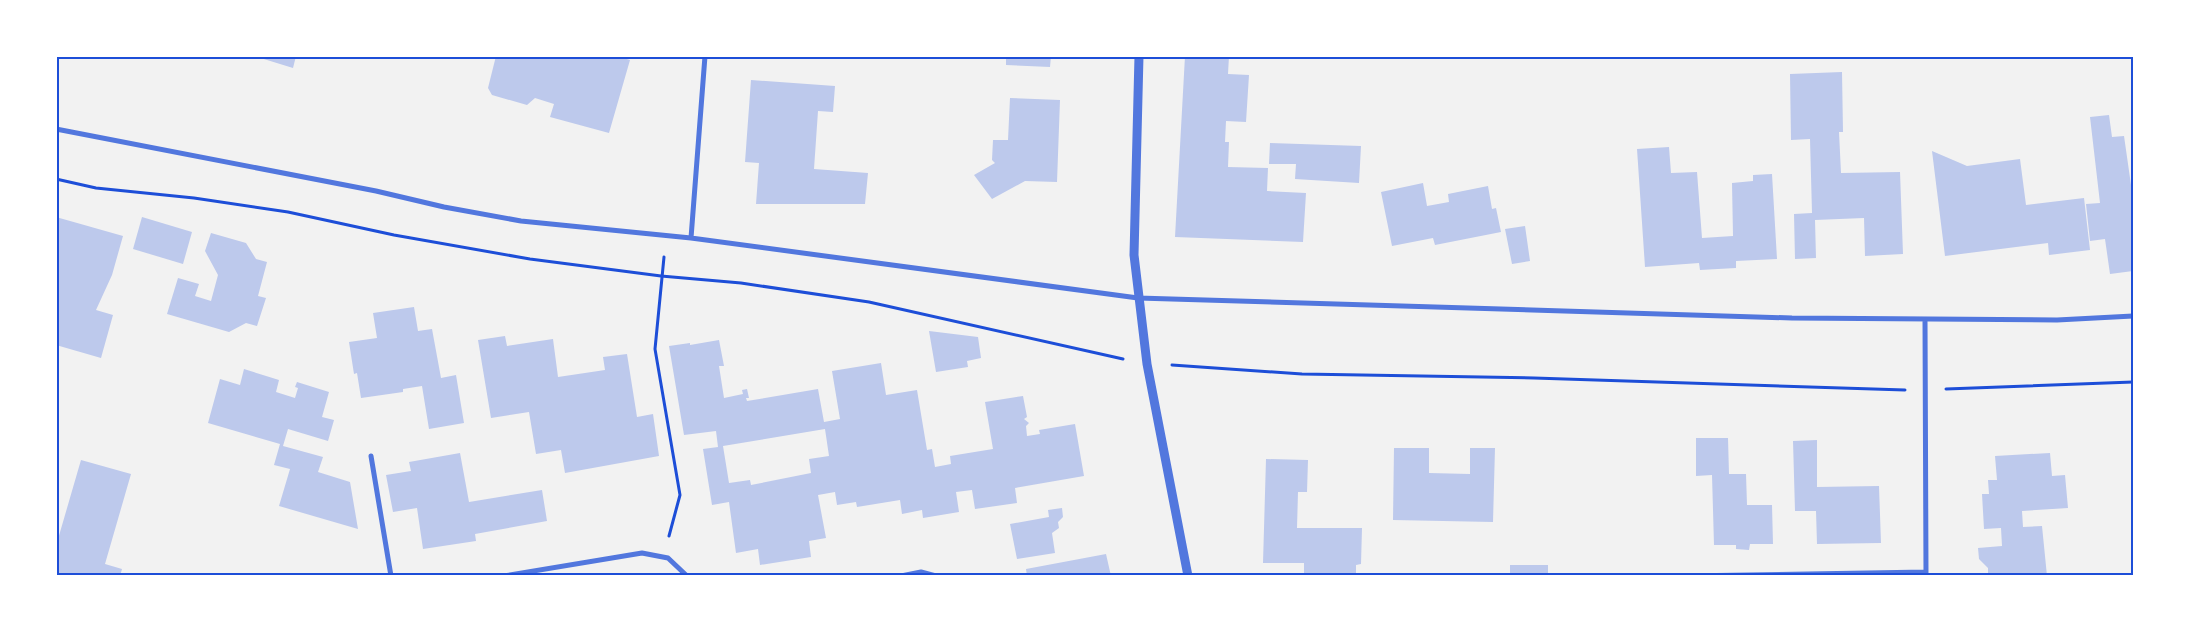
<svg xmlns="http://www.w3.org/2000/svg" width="2189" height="632" font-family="Jost,sans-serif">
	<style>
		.building { fill: #bdc9ec; fill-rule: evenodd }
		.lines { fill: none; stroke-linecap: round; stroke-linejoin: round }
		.path { stroke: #1d4ed8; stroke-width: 3 }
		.minor { stroke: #5277de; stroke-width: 5 }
		.tertiary { stroke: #5277de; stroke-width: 9 }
		.neatline { fill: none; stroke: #1d4ed8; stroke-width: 2 }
	</style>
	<rect width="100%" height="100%" fill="#f2f2f2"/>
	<!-- building -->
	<path class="building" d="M254 56H296L293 68Z
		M496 56H617L630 60 609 133 550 117 554 104 535 98 527 105 492 95 488 88Z
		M1006 56H1051L1050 67 1006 65Z
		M1185 56H1229L1228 74 1249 75 1246 122 1226 121 1225 142H1229L1228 167 1268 168 1267 191 1306 193 1303 242 1175 237Z
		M1842 72 1843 132H1839L1841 173 1900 172 1903 254 1865 256 1864 218 1815 220 1816 258 1795 259 1794 214 1812 213 1810 139 1791 140 1790 74Z
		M751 80 835 86 833 112 818 111 814 169 868 173 865 204H756L759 163 745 162Z
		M1010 98 1060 100 1057 182 1025 181 992 199 974 175 995 163 992 160 993 140H1008Z
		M2109 115 2112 137 2124 136 2133 199V271L2110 274 2105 239 2090 241 2086 204 2100 203 2090 117Z
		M1270 143 1361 146 1359 183 1295 179 1296 164H1269Z
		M1669 147 1671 173 1697 172 1702 238 1733 236 1732 183 1753 181V175L1772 174 1777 259 1736 261V268L1700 270 1699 263 1645 267 1637 149Z
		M1932 151 1967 166 2020 159 2026 205 2084 198 2090 250 2049 255 2048 243 1945 256Z
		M1423 183 1427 206 1449 202 1448 194 1488 186 1492 209 1496 208 1501 232 1435 245 1433 238 1392 246 1381 192Z
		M56 217 123 236 112 275 96 310 113 315 101 358 56 345Z
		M142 217 192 232 183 264 133 249Z
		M1525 226 1530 261 1512 264 1505 229Z
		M211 233 246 243 256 259 267 262 258 296 266 298 257 326 246 323 229 332 167 314 178 278 199 284 195 296 211 301 218 275 205 251Z
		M414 307 418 331 432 329 441 378 456 375 464 423 429 429 422 386 403 389V392L361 398 357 373 354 374 349 342 377 338 373 313Z
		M929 331 978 337 981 358 967 361 968 367 936 372Z
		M505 336 507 346 553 339 558 377 605 370 603 357 627 354 637 417 653 414 659 456 565 473 561 450 536 454 529 412 491 418 478 340Z
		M719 340 724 366H719L724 398 743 394 742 390 747 389 749 398H746L747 401 818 389 824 422 840 419 832 371 881 363 886 395 917 390 927 450 932 449 935 467 951 464 950 456 993 449 985 402 1023 396 1027 417 1024 419 1029 423 1026 426 1027 436 1040 434 1039 430 1075 424 1084 476 1015 488 1017 503 975 509 972 490 956 492 959 512 923 518 922 510 902 514 900 500 857 507 856 502 837 505 835 492 818 495 826 538 809 541 811 557 760 565 758 549 736 553 729 502 712 505 703 449 718 447 716 431 684 435 669 346 690 343V345ZM825 429 829 456 809 459 811 473 751 485 750 480 729 483 723 446Z
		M244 369 279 380 276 392 295 398 298 388 295 387 297 382 329 392 322 417 334 420 328 441 288 429 283 446 323 457 318 472 350 482 358 529 279 506 290 469 274 465 280 444 208 423 220 379 240 385Z
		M1696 438H1728L1729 474H1746L1747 505H1772L1773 544H1750L1749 550 1736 549V545H1714L1712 475 1696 476Z
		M1817 440V487L1879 486 1881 543 1817 544 1816 511H1795L1793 441Z
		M1394 448H1429V473L1470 474V448H1495L1493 522 1393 520Z
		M460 453 469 502 542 490 547 521 475 534 476 541 423 549 417 508 393 512 386 475 411 471 409 462Z
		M2050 453 2052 476 2065 475 2068 508 2022 511 2023 527 2042 526 2047 576H1988V568L1979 559 1978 548 2002 546 2001 528 1984 529 1982 494H1989L1988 480H1997L1995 456Z
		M1266 459 1308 460 1307 492H1298L1297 528H1362L1361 564 1356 565V576H1304V563H1263Z
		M81 460 131 474 105 564 122 569 120 576H56V546Z
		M1062 508 1063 517 1058 522 1059 528 1052 533 1055 553 1017 559 1010 524 1049 517 1048 510Z
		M1106 554 1111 576H1027L1026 569Z
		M1510 565H1548V576H1510Z
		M1420 574H1439V576H1420Z"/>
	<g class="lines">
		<!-- path -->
		<path class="path" d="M56 179 96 188 194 198 288 212 394 235 530 259 661 276 741 283 869 302 1123 359
			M664 257 655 349 680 495 669 536
			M1172 365 1302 374 1534 378 1905 390
			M1946 389 2133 382"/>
		<!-- minor -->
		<path class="minor" d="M56 129 376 191 444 207 521 221 691 238 1138 298 1792 318 2057 320 2133 316
			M691 238 705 56
			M1925 319 1926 576
			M371 456 391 576
			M504 576 642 553 668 558 687 576
			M901 576 921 572 936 576
			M1685 576 1926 572"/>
		<!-- tertiary -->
		<path class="tertiary" d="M1139 56 1134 255 1147 364 1188 576"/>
	</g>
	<!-- border -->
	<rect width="2189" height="632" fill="none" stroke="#ffffff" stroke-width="115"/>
	<rect x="58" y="58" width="2074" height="516" class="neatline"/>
</svg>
